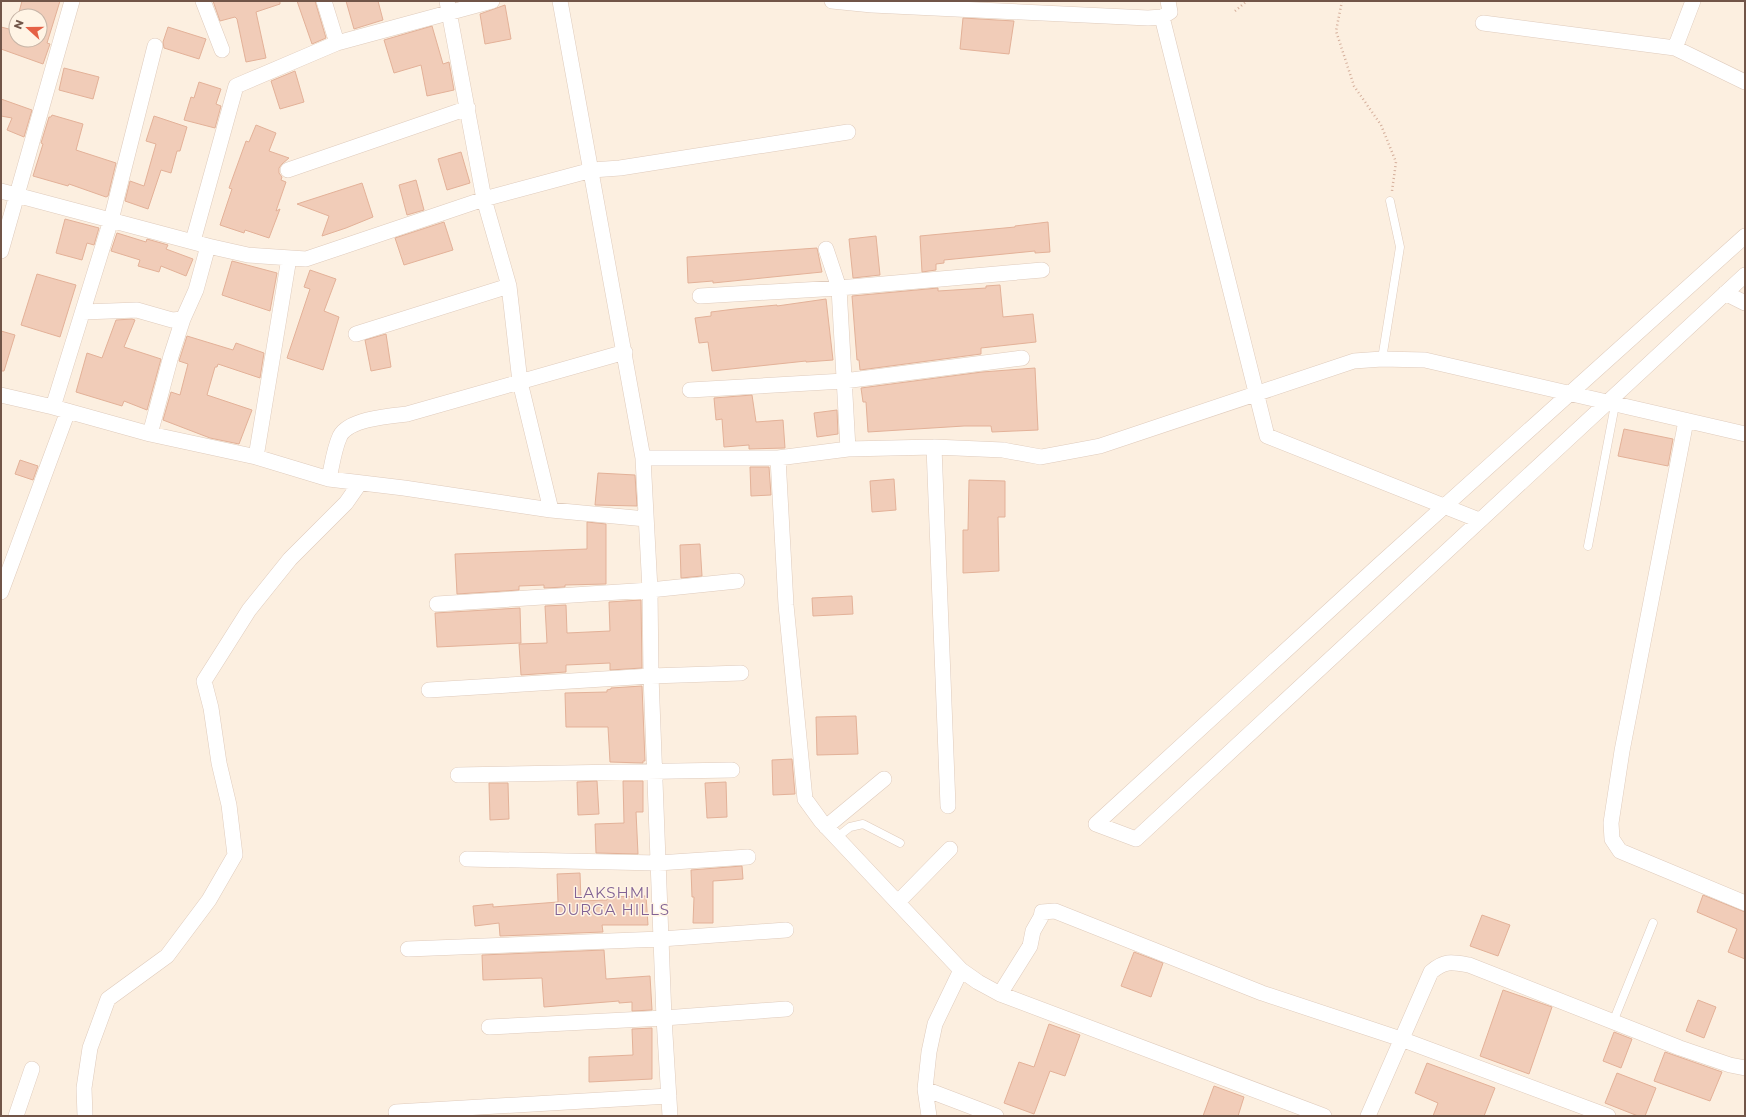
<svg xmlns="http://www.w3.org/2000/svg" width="1746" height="1117" font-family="Montserrat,sans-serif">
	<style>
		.building { fill: #f1ccb8; stroke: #e3b198 }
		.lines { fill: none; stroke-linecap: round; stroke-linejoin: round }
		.service-casing { stroke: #dfcbbc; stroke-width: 9 }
		.minor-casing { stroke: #dfcbbc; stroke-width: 16 }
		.path { stroke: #d5af9b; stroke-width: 2.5; stroke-dasharray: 1 3; stroke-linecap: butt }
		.service { stroke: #fff; stroke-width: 8 }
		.minor { stroke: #fff; stroke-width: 15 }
		.labels { text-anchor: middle; stroke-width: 3; stroke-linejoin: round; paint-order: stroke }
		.neighbourhood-label { font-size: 15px; letter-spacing: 1px; fill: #826395; stroke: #fff4e5 }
	</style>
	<rect width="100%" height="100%" fill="#fcefe0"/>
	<!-- building -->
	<path class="building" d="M22 1H60L47 43 50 44 43 64 1 49V27L13 30 16 22V40H40V16H18Z
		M213 1H280V4L256 12 266 58 246 62 237 19 235 17 220 21Z
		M297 1H315L326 38 312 44Z
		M346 1H378L383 20 354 29Z
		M505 5 511 39 485 44 480 14Z
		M963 18 1014 21 1009 54 960 49Z
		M432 26 443 64 449 62 454 90 427 96 421 65 394 73 384 40Z
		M168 27 206 39 199 59 164 48 163 42Z
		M64 68 99 77 93 99 59 90Z
		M295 71 304 102 280 109 271 81Z
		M199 82 221 89 216 104 221 106 215 128 184 120 191 97 194 98Z
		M1 99 32 110 24 137 7 130 12 118 1 116Z
		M52 115 83 124 76 150 116 163 108 196 106 197 69 184 68 186 33 176 43 144 41 143 49 117H51Z
		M154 116 187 127 180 151H177L171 173 161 170 148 209 125 201 130 181 144 186 156 144 146 141Z
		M256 125 276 133 269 151 289 158 282 164 279 168V173L282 177 281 180 286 182 276 211 280 209 269 238 245 230 244 233 220 225 232 189 229 188 246 141 249 142Z
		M461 152 470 183 447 190 438 159Z
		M416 180 424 210 407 215 399 185Z
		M362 183 373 217 346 228 322 236 329 216 297 204Z
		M65 219 99 228 94 245 87 243 82 260 56 253Z
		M444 222 453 250 404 265 395 238Z
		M1048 222 1050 252 1035 253V251L944 260V263L936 264V270L922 272 920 236 1015 227V226Z
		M117 233 146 242 147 239 168 245 166 249 193 259 186 276 161 266 159 272 138 266 140 260 111 251Z
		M876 236 880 275 853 278 849 239Z
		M817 248 822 272 713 283V281L688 283 687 257Z
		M232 261 277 273 270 311 222 295Z
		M310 270 336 279 324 311 339 317 323 370 287 358 310 289 304 287Z
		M37 274 76 285 60 337 21 325Z
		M1000 285 1003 317 1033 314 1036 342 981 348V354L860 370 859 360H857L852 296 938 288V291L986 288V286Z
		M826 299 833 360 806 362V361L712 371 708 342 699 343 695 318 711 316V312L735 309 777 305V306Z
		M132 319 135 320 124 347 161 359 147 410 124 401 122 406 76 392 87 353 102 358 116 320Z
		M1 331 15 335 4 371H1Z
		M386 334 391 367 371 371 365 340Z
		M187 336 233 350 236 343 264 353 260 378 218 364 217 367H215L207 395 252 410 239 444 210 438 163 420 171 392 180 395 188 364 179 361Z
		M1035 368 1038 430 992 432 991 426H964L868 432 866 402H863L861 388 982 372Z
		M752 395 756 422 783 420 785 448 749 449V445L724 447 722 419 716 420 714 398Z
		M837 410 838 434 817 437 814 413Z
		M1624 429 1673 439 1668 466 1618 456Z
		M20 460 38 466 33 480 15 474Z
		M750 467H769L771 495 751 496Z
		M598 473 635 475 637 506 595 505Z
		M894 479 896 510 872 512 870 481Z
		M969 480 1005 481V517H998L999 571 963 573V530H968Z
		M587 522 606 524V584L565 585V587L544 588V585L519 586V590L457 594 455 554 587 549Z
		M700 544 702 576 681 578 680 545Z
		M852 596 853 614 813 616 812 598Z
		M641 600 642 668 610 670V663L566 665V672L521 675 519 644 547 643 545 606 566 605 567 633 610 631 609 602Z
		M520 608 521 643 437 647 435 613Z
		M642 686 645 761H643V763L610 762 608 727H566L565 693 607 692V690L611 689V688Z
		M856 716 858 754 817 755 816 717Z
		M792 759 795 794 773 795 772 760Z
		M597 781 599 814 578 815 577 782Z
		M623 781H643V812H636L638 854 596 853 595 824 624 823Z
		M726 782 727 817 707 818 705 783Z
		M489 783H508L509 819 490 820Z
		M742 866 743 879 713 881V923H693L694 897H692L691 870Z
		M580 873 581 901 607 900V897L646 896 648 925H602L603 932 500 936 499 923 475 926 473 906 493 904V907L558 902 557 874Z
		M1703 895 1745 912V959L1728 952 1737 929 1697 912Z
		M1482 915 1510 925 1498 956 1470 946Z
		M604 950 606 979 650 976 652 1010 632 1011V1002L619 1003V1001L544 1007 542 978 483 980 482 955Z
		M1134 952 1163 963 1151 997 1121 986Z
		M1503 990 1552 1007 1529 1074 1480 1056Z
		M1698 1000 1716 1007 1704 1038 1686 1031Z
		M1049 1024 1080 1035 1065 1076 1050 1071 1034 1114 1004 1103 1019 1062 1034 1067Z
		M652 1028V1079L589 1082V1057L633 1055 632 1029Z
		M1614 1032 1632 1039 1621 1068 1603 1061Z
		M1665 1052 1722 1072 1710 1101 1654 1081Z
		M1427 1063 1495 1088 1484 1116H1433L1438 1103 1415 1093Z
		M1617 1073 1656 1088 1645 1116H1638L1605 1103Z
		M1214 1086 1244 1097 1238 1116H1203Z"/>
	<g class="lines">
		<defs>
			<path id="service" d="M1382 359 1400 247 1390 201
				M1588 546 1615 405
				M836 838 850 827 863 824 900 843
				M1613 1022 1653 923"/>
			<path id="minor" d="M203 1 222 50
				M324 1 337 43
				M447 1 484 199 509 286 520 382 551 510
				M560 1 643 458 650 590 651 676 664 1018 670 1116
				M832 1 872 5 1148 18 1162 17 1170 12 1168 1
				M1162 17 1267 436 1479 520
				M1483 23 1675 48 1745 82
				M1675 48 1693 1
				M288 170 468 108
				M1 191 208 246 248 255 306 259 484 199 592 170 620 168 848 132
				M1745 236 1378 566 1096 824 1136 839 1745 275
				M193 241 236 86 337 43 492 1
				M826 249 839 288 848 449
				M1 251 72 1
				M1725 293 1745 303
				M700 296 839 288 1042 270
				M83 312 137 310 172 320 183 319
				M356 334 509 286
				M690 390 844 381 1022 358
				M1 395 53 407 150 434 256 457 329 479 404 488 551 510 646 519
				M53 407 111 220 155 46
				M1686 421 1622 751 1611 823 1612 839 1620 851 1745 903
				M150 434 171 356 183 319 196 290 208 246
				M934 447 948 806
				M256 457 289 258
				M643 458H778L848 449 934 447 1003 450 1041 457 1100 446 1354 361 1382 359 1425 360 1745 434
				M778 458 786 605 805 799 821 821 961 970 978 982 1000 994 1324 1116
				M329 479C332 465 334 449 340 436 349 419 389 416 407 414L625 352
				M1 592 68 411
				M437 604 650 590 737 581
				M429 690 651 676 741 673
				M458 775 732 770
				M826 827 884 779
				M467 859 658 863 748 857
				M898 902 950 849
				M408 949 661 939 786 930
				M1000 994 1030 946 1033 931 1041 917 1042 912 1055 911 1262 993 1401 1039 1608 1116
				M489 1027 664 1018 786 1009
				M925 1089 996 1116
				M396 1112 669 1096
				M16 1116 32 1069
				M85 1116 84 1088 90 1048 108 999 167 956 209 900 235 855 229 805 219 763 211 708 204 681 249 610 290 559 346 503 360 483
				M929 1116 925 1089 929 1052 935 1024 961 970
				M1368 1116 1431 972C1445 960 1452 962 1469 965L1680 1048 1730 1065 1745 1068"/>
		</defs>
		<!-- service casing -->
		<use href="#service" class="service-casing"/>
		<!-- minor casing -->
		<use href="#minor" class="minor-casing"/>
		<!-- path -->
		<path class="path" d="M1342 1 1336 31 1354 86 1381 125 1396 162 1392 191
			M1235 11 1247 1"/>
		<!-- service -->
		<use href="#service" class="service"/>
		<!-- minor -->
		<use href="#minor" class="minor"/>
	</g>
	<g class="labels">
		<!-- neighbourhood labels -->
		<g class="neighbourhood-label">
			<text x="612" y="898">LAKSHMI<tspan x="612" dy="17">DURGA HILLS</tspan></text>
		</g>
	</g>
	<!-- border -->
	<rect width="1746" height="1117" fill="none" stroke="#715548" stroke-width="4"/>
	<!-- north arrow -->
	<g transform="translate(28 28) rotate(291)"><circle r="19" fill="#fff4e5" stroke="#c6b4a6"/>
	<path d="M0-3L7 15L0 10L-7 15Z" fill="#e56145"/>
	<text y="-6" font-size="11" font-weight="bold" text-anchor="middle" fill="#715548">N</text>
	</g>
</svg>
